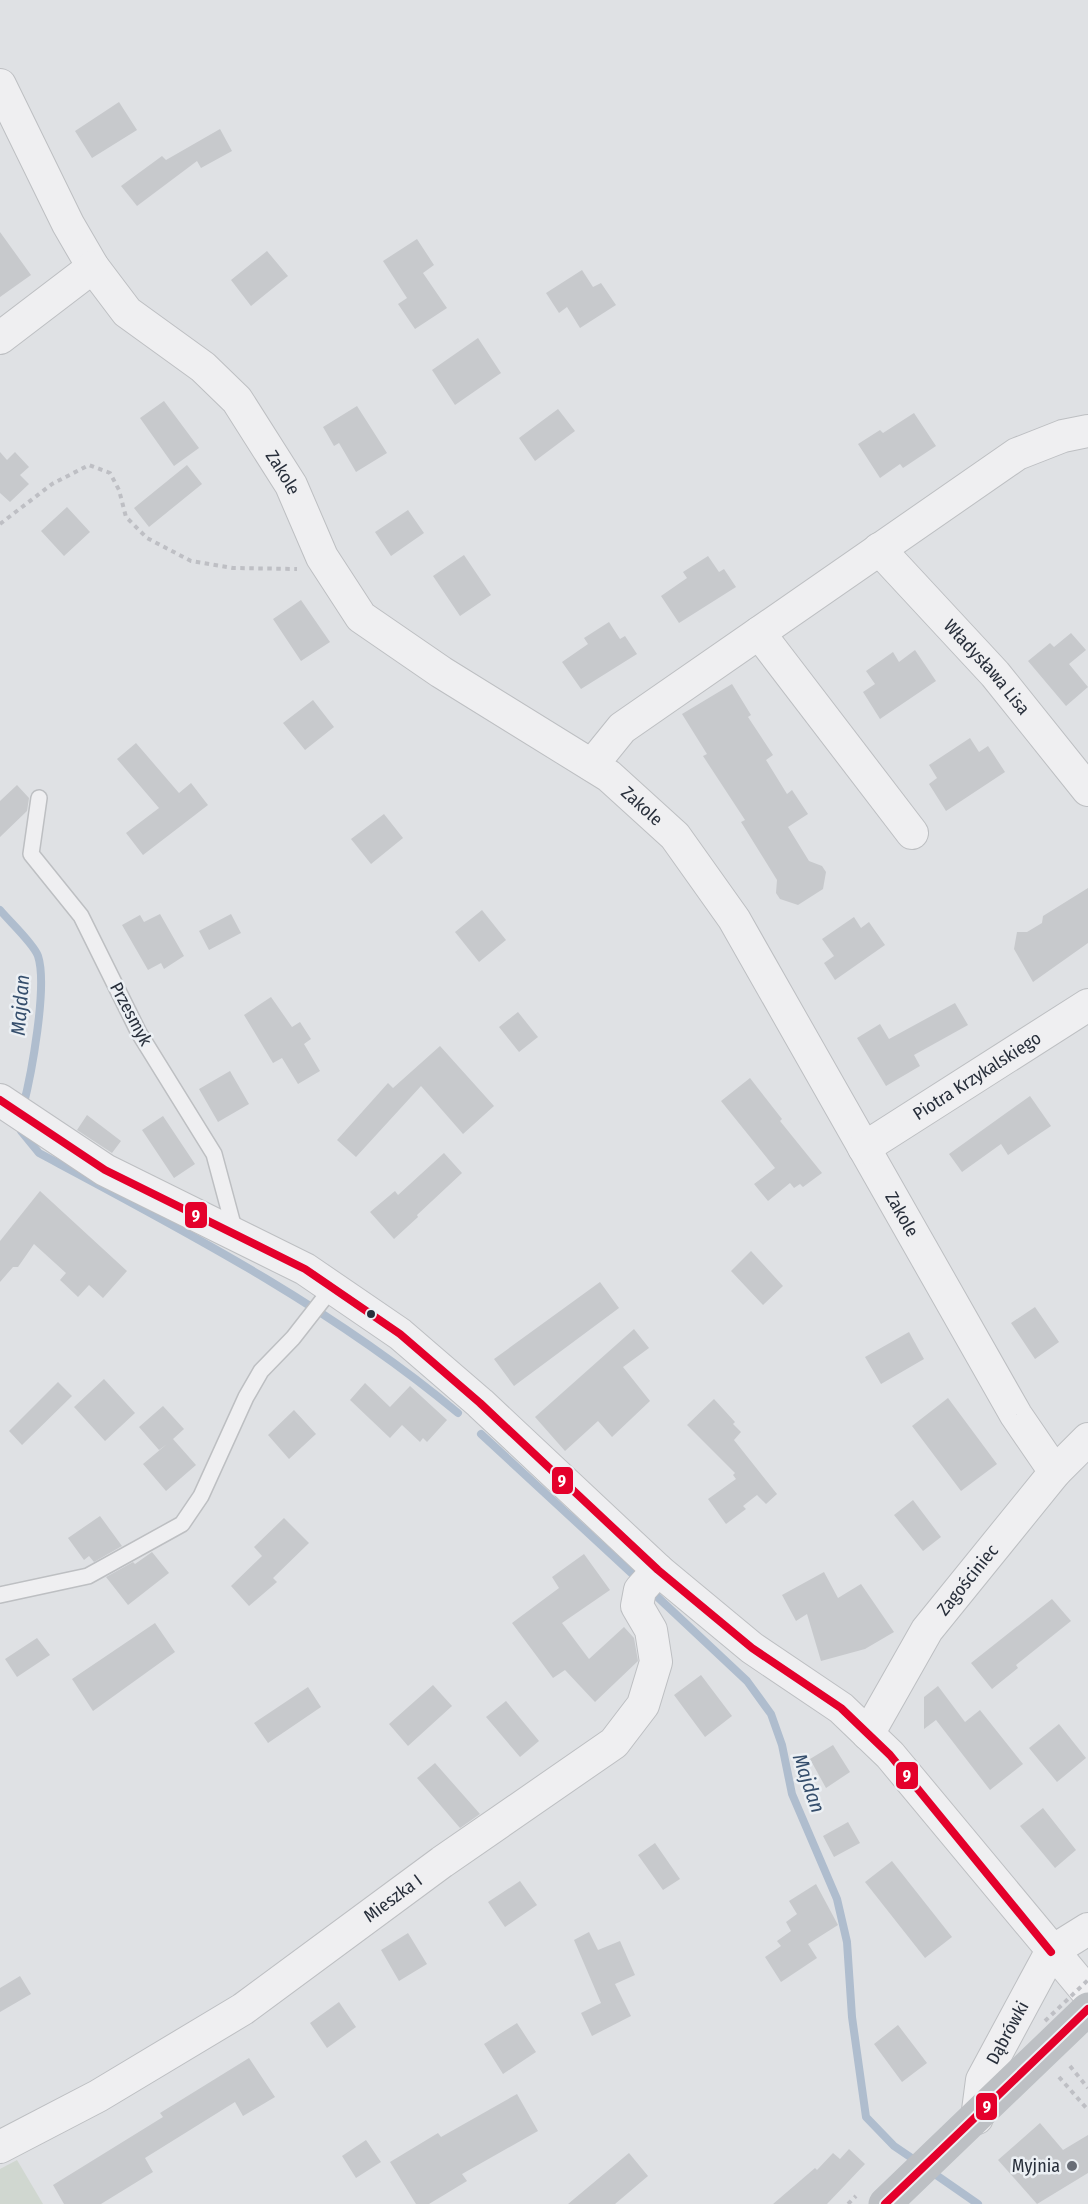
<svg xmlns="http://www.w3.org/2000/svg" width="1088" height="2204" font-family="'Fira Sans Condensed',sans-serif">
	<style>
		.green { fill: #d0d7d0 }
		.lines { fill: none; stroke-linecap: round; stroke-linejoin: round }
		.stream { stroke: #afbdce; stroke-width: 8 }
		.building { fill: #c7c9cc }
		.lane-casing { stroke: #bdbfc2; stroke-width: 18 }
		.street-casing { stroke: #bdbfc2; stroke-width: 34 }
		.path { stroke: #bebfc4; stroke-width: 4; stroke-dasharray: 4.5 4.5; stroke-linecap: butt }
		.lane { stroke: #efeff1; stroke-width: 15 }
		.street { stroke: #efeff1; stroke-width: 32 }
		.secondary { stroke: #bdc0c4; stroke-width: 33 }
		.path-bridge { stroke: #bebfc4; stroke-width: 4; stroke-dasharray: 4.5 4.5; stroke-linecap: butt }
		.bus-1-casing { stroke: #ecf0f4; stroke-width: 12 }
		.bus-1 { stroke: #e4002b; stroke-width: 8 }
		.bus-dot { fill: #282f3b; stroke: #ecf0f4; stroke-width: 2 }
		.poi-dot { fill: #686d76; stroke: #ecf0f4; stroke-width: 2 }
		.labels { text-anchor: middle; stroke-width: 5; stroke-linejoin: round; paint-order: stroke }
		.street-label { font-size: 18px; fill: #282f3b; stroke: #ecf0f4 }
		.poi-label { font-size: 18px; fill: #282f3b; stroke: #ecf0f4; text-anchor: end }
		.water-label { font-size: 20px; font-style: italic; fill: #354e6c; stroke: #ecf0f4 }
		.line-badge { stroke: #ecf0f4; stroke-width: 2 }
		.badge-label { font-size: 16px; text-anchor: middle; font-weight: bold; fill: #fff }
	</style>
	<rect width="100%" height="100%" fill="#dfe1e4"/>
	<!-- green -->
	<path class="green" d="M17 2160 43 2204H0V2169Z"/>
	<g class="lines">
		<!-- stream -->
		<path class="stream" d="M0 910C9 921 34 944 38 956 48 986 31 1076 23 1107
			M21 1126V1131L39 1153C185 1231 331 1307 458 1413
			M481 1434 640 1581
			M650 1590 747 1681 771 1714 782 1745 792 1794 837 1899 847 1942 852 2017 866 2117 894 2146 919 2163
			M929 2170 978 2204"/>
	</g>
	<!-- building -->
	<path class="building" d="M119 102 137 130 92 158 75 131Z
		M220 129 232 151 201 168 197 161 137 206 121 186 162 156 166 160Z
		M0 232 31 275 0 297Z
		M417 239 434 265 423 273 447 308 415 329 398 304 407 298 383 261Z
		M267 251 288 276 251 306 231 280Z
		M582 270 593 287 601 283 616 305 580 328 567 307 559 313 546 293Z
		M478 338 501 373 455 405 432 370Z
		M164 401 199 448 174 466 140 418Z
		M357 406 387 453 356 472 339 443 334 446 323 427Z
		M558 409 575 431 535 461 519 438Z
		M914 413 936 446 903 468 900 464 880 478 858 444 880 430 883 433Z
		M0 452 7 460 15 452 29 467 20 475 29 484 10 502 0 493Z
		M187 465 202 484 149 527 134 508Z
		M67 507 90 532 64 556 41 531Z
		M408 510 424 533 391 556 375 532Z
		M464 555 491 595 460 616 433 576Z
		M708 556 719 572 724 569 736 587 679 623 661 596 687 578 683 572Z
		M301 600 330 642 301 661 273 619Z
		M609 622 620 639 625 636 637 654 581 689 562 662 588 644 584 638Z
		M1071 633 1086 650 1069 664 1088 687 1066 706 1028 661 1050 643 1054 647Z
		M915 650 936 681 880 719 863 692 875 684 866 671 893 652 899 662Z
		M732 684 751 715 748 717 773 755 766 760 787 794 792 790 808 814 788 827 809 861 822 866 826 872 823 889 798 905 780 899 776 893 777 880 741 822 745 820 703 756 707 754 682 714Z
		M313 700 334 727 305 750 283 723Z
		M970 738 979 752 988 746 1005 772 946 811 929 784 937 778 929 765Z
		M136 743 179 793 191 783 208 805 143 855 126 833 159 808 117 759Z
		M17 785 29 798 27 811 0 837V801Z
		M384 814 403 838 371 864 351 839Z
		M1088 888V943L1033 982 1014 949 1017 932H1027L1042 923 1043 916Z
		M482 910 506 940 479 962 455 932Z
		M160 914 184 956 164 969 161 963 148 970 122 925 140 915 144 922Z
		M231 914 241 933 209 950 199 931Z
		M854 917 861 928 869 922 885 945 835 980 824 963 834 956 822 939Z
		M271 997 292 1027 300 1022 311 1039 304 1044 320 1071 298 1084 282 1058 273 1063 244 1015Z
		M955 1003 968 1025 914 1055 920 1066 886 1086 857 1038 880 1024 889 1039Z
		M518 1012 538 1037 519 1052 499 1027Z
		M440 1046 494 1106 463 1134 421 1086 356 1157 337 1140 388 1083 393 1088Z
		M230 1071 249 1104 218 1122 199 1089Z
		M750 1078 782 1119 780 1121 822 1173 803 1187 800 1184 794 1188 790 1183 768 1201 754 1184 775 1168 721 1101Z
		M1030 1096 1051 1126 1008 1155 1001 1144 962 1172 949 1154Z
		M87 1115 121 1141 112 1153 77 1130Z
		M163 1116 195 1164 174 1178 142 1130Z
		M444 1153 462 1173 417 1215 418 1217 394 1239 370 1212 395 1191 398 1195Z
		M40 1191 127 1271 103 1298 89 1285 78 1297 60 1280 66 1273 34 1244 18 1267H13L0 1282V1241Z
		M751 1251 783 1286 763 1305 731 1271Z
		M600 1282 619 1308 514 1386 494 1359Z
		M1035 1307 1059 1342 1035 1359 1011 1323Z
		M634 1329 649 1348 623 1367 650 1401 612 1437 598 1421 565 1451 535 1417Z
		M909 1332 924 1359 881 1384 865 1357Z
		M104 1379 135 1413 105 1441 74 1407Z
		M58 1382 72 1396 22 1445 9 1431Z
		M365 1383 390 1407 410 1386 447 1420 427 1442 423 1438 420 1442 402 1425 390 1438 350 1400Z
		M948 1398 997 1464 961 1491 912 1426Z
		M714 1399 735 1422 733 1424 741 1432 734 1440 777 1494 766 1504 757 1495 743 1506 746 1509 726 1524 708 1499 736 1479 733 1475 735 1473 687 1425Z
		M163 1406 184 1429 173 1439 196 1465 166 1491 143 1464 167 1444 159 1450 139 1427Z
		M294 1410 316 1434 289 1459 268 1435Z
		M913 1500 941 1537 923 1551 894 1515Z
		M100 1516 122 1546 94 1562 89 1556 84 1560 68 1538Z
		M284 1518 309 1543 273 1578 277 1582 249 1606 231 1586 262 1556 254 1547Z
		M152 1552 169 1573 128 1605 106 1577 133 1562 135 1564Z
		M584 1554 610 1590 562 1623 589 1659 624 1627 634 1638 638 1661 595 1702 565 1670 553 1678 512 1623 559 1588 552 1577Z
		M824 1572 838 1598 861 1584 894 1632 865 1649 821 1661 807 1614 796 1621 782 1595Z
		M1052 1599 1071 1621 1016 1665 1018 1668 992 1689 971 1663Z
		M155 1623 175 1652 93 1711 72 1679Z
		M37 1638 50 1655 17 1677 5 1659Z
		M701 1675 732 1716 705 1737 674 1695Z
		M433 1685 452 1706 408 1746 389 1724Z
		M938 1686 965 1722 980 1710 1023 1764 990 1790 936 1720 924 1729V1697Z
		M308 1687 321 1707 268 1743 254 1723Z
		M506 1701 539 1741 520 1757 486 1717Z
		M1059 1724 1086 1758 1057 1782 1029 1748Z
		M833 1745 850 1772 826 1788 810 1759Z
		M435 1763 480 1814 460 1828 417 1778Z
		M1043 1808 1076 1850 1055 1868 1020 1826Z
		M848 1822 860 1843 834 1857 823 1836Z
		M655 1843 680 1879 663 1890 638 1855Z
		M892 1861 952 1937 925 1958 865 1882Z
		M520 1881 537 1905 505 1927 488 1902Z
		M816 1884 838 1925 808 1944 817 1958 781 1982 765 1957 781 1946 777 1941 791 1931 786 1922 797 1914 789 1901Z
		M589 1932 598 1950 620 1941 635 1975 615 1984 631 2016 592 2036 581 2013 601 2003 574 1940Z
		M408 1933 427 1964 399 1981 381 1950Z
		M20 1976 31 1994 0 2012V1988Z
		M339 2002 356 2027 327 2048 310 2023Z
		M517 2023 536 2052 503 2074 484 2044Z
		M898 2025 927 2063 902 2082 874 2044Z
		M249 2058 275 2097 243 2116 235 2102 145 2158 153 2172 101 2204H64L53 2185 163 2117 160 2113Z
		M517 2094 538 2131 462 2174 467 2181 429 2204H416L390 2162 438 2133 441 2137Z
		M1040 2123 1063 2150 1088 2135V2173L1037 2204 998 2160Z
		M366 2140 381 2162 356 2178 342 2156Z
		M849 2149 865 2164 827 2204H773L815 2168 817 2170 833 2153 840 2159Z
		M629 2153 648 2176 615 2204H568Z"/>
	<g class="lines">
		<defs>
			<path id="lane" d="M39 798 31 854 81 916 139 1033 214 1154 235 1232
				M0 1595 88 1576 182 1524 201 1496 246 1397 261 1371 293 1338 332 1288"/>
			<g id="street">
				<path id="s1" d="M0 85 68 224 93 267 127 312 203 367 237 400 291 485 322 557 361 617 441 672 609 776 675 836 734 919 1016 1415 1055 1472"/>
				<path d="M0 338 93 267"/>
				<path id="s2" d="M879 549 995 674 1088 790"/>
				<path d="M759 633 912 833"/>
				<path d="M592 765 622 728 1017 454 1063 436 1088 431"/>
				<path d="M0 1100 105 1170 305 1269 400 1334 480 1403 658 1570 752 1648 841 1708 890 1755 1088 1993"/>
				<path id="s3" d="M864 1148 1088 1005"/>
				<path id="s4" d="M868 1734 927 1630 1055 1472 1088 1439"/>
				<path id="s5" d="M977 2118 982 2080 1051 1952 1088 1929"/>
				<path id="s6" d="M0 2147 98 2096 243 2009 442 1862 614 1743 643 1705 656 1662 651 1630 637 1606 640 1590 658 1570"/>
			</g>
		</defs>
		<!-- lane casing -->
		<use href="#lane" class="lane-casing"/>
		<!-- street casing -->
		<use href="#street" class="street-casing"/>
		<!-- path -->
		<path class="path" d="M0 524 52 484 89 465 110 473 119 490 126 517 147 538 191 561 233 568 297 569
			M1070 2066 1088 2088
			M1059 2077 1088 2110
			M848 2204 856 2196"/>
		<!-- lane -->
		<use href="#lane" class="lane"/>
		<!-- street -->
		<use href="#street" class="street"/>
		<!-- secondary -->
		<path class="secondary" d="M885 2204 1088 2009"/>
		<!-- path-bridge -->
		<path class="path-bridge" d="M1045 2021 1088 1980"/>
		<defs>
			<path id="bus-1" d="M0 1100 105 1170 305 1269 400 1334 480 1403 658 1570 752 1648 841 1708 890 1755 1051 1952
				M885 2204 1088 2009"/>
		</defs>
		<!-- bus-1 casing -->
		<use href="#bus-1" class="bus-1-casing"/>
		<!-- bus-1 -->
		<use href="#bus-1" class="bus-1"/>
	</g>
	<!-- markers -->
	<circle class="bus-dot" cx="371" cy="1314" r="5"/>
	<circle class="poi-dot" cx="1072" cy="2166" r="6"/>
	<g class="labels">
		<!-- street labels -->
		<g class="street-label">
			<text dy="6" stroke="none"><textPath href="#s1" startOffset="488">Zakole</textPath></text>
			<text dy="6" stroke="none"><textPath href="#s2" startOffset="160">Władysława Lisa</textPath></text>
			<text dy="6" stroke="none"><textPath href="#s1" startOffset="992">Zakole</textPath></text>
			<text transform="translate(131 1014) rotate(62)" y="6">Przesmyk</text>
			<text dy="6" stroke="none"><textPath href="#s3" startOffset="134">Piotra Krzykalskiego</textPath></text>
			<text dy="6" stroke="none"><textPath href="#s1" startOffset="1478">Zakole</textPath></text>
			<text dy="6" stroke="none"><textPath href="#s4" startOffset="184">Zagościniec</textPath></text>
			<text dy="6" stroke="none"><textPath href="#s6" startOffset="466">Mieszka I</textPath></text>
			<text dy="6" stroke="none"><textPath href="#s5" startOffset="92">Dąbrówki</textPath></text>
		</g>
		<!-- poi labels -->
		<g class="poi-label">
			<text x="1060" y="2172">Myjnia</text>
		</g>
		<!-- water labels -->
		<g class="water-label">
			<text transform="translate(20 1005) rotate(-86)" y="7">Majdan</text>
			<text transform="translate(809 1783) rotate(71)" y="7">Majdan</text>
		</g>
	</g>
	<g class="line-badge">
		<rect x="184" y="1201" width="24" height="28" rx="6" fill="#e4002b"/>
		<rect x="551" y="1466" width="23" height="29" rx="6" fill="#e4002b"/>
		<rect x="895" y="1761" width="24" height="29" rx="6" fill="#e4002b"/>
		<rect x="975" y="2092" width="23" height="29" rx="6" fill="#e4002b"/>
	</g>
	<g class="badge-label">
		<text x="196" y="1221">9</text>
		<text x="562" y="1486">9</text>
		<text x="907" y="1781">9</text>
		<text x="987" y="2112">9</text>
	</g>
</svg>
